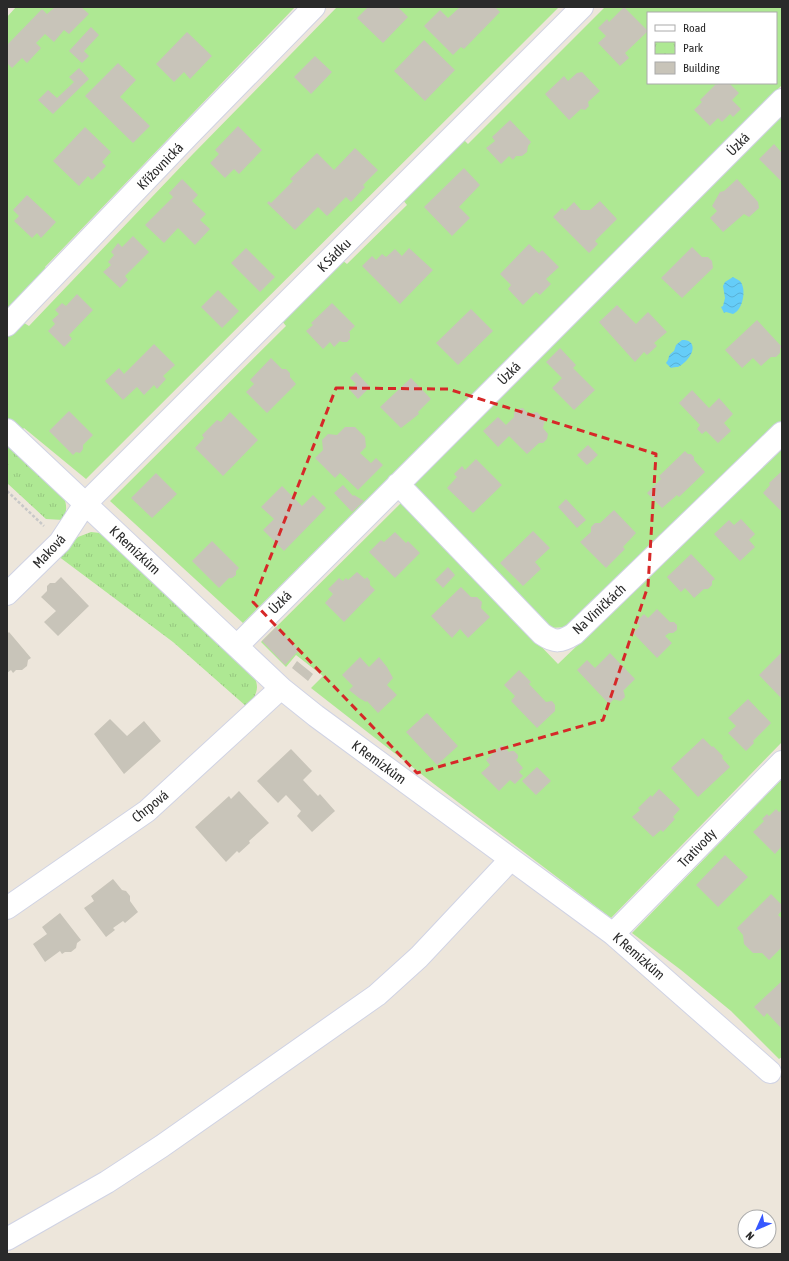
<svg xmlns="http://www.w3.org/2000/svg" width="789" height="1261" font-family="'Asap Condensed',sans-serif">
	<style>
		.grass { fill: #aee893; fill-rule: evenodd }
		.park { fill: url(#park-tufts) }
		.water { fill: url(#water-waves) }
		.building { fill: #c8c4b9 }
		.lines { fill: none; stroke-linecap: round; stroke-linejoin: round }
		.minor-casing { stroke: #d0d3e4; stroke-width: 24 }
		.path { stroke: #c8c8c8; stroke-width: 2.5; stroke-dasharray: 3 2; stroke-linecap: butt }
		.minor { stroke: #fff; stroke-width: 22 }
		.marked { fill: none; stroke: #d62828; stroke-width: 3; stroke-dasharray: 8 5; stroke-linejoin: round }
		.labels { text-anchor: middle; stroke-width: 3.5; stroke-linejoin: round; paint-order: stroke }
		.street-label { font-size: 14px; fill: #2a2a2a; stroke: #fff }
	</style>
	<defs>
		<pattern id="park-tufts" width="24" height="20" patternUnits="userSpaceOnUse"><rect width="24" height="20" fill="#aee893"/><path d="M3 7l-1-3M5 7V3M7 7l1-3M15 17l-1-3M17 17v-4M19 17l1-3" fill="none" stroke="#96c77f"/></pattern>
		<pattern id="water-waves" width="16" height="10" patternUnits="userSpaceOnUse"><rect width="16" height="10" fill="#65cdf8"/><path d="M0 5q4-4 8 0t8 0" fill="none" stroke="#58b0d5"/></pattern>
	</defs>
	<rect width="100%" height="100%" fill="#ede6db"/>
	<!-- grass -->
	<path class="grass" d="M16 7H295L45 267 48 271 7 313V17Z
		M337 7H559L86 479 24 428 20 432 7 420V336L21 321 29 326 192 155Z
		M605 7H782V85L243 623 110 501 286 326 282 321 342 260 347 264 407 205 403 200 463 139 468 144ZM648 13H776V83H648Z
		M782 112V422L568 627 549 628 411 483Z
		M782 449V742L611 918 434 784 311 688 323 676 296 655 286 667 261 642 402 502 558 664Z
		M782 779V1057L779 1059 731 1011 681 970 632 933Z"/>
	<!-- park -->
	<path class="park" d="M7 442 64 497C67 506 67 511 63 520L46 519 7 483Z
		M91 532 100 533 253 674C261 689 256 695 247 707L173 642 58 556 78 537Z"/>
	<!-- water -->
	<path class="water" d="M733 277 740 281C747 289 743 310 733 314L726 312 724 313 721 307 723 306 725 298 723 286 725 282Z
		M682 340C686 340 688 340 691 343 697 351 685 364 678 367 676 367 673 367 671 368L666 363C671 357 666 357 674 351L676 345Z"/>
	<!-- building -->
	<path class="building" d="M55 7H81L89 14 69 34 64 30 54 42 45 34 36 43 41 48 27 63 22 58 12 68 7 63V45L42 9 47 14Z
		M368 7H398L408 17 383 43 357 18Z
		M460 7H495L500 12 464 49 461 47 453 55 424 26 440 10 448 18Z
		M624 7 648 31 625 53 629 58 620 66 598 43 606 36 598 28 607 19 609 22Z
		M91 27 99 35 84 51 89 56 82 63 69 51Z
		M187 32 212 56 190 79 184 72 174 82 156 64Z
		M424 40 455 70 425 101 394 71Z
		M315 56 332 72 311 94 294 77Z
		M118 63 136 80 120 97 150 126 133 143 85 96Z
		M79 68 89 79 53 114 38 100 48 90 57 98 74 82 69 77Z
		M582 72 600 91 588 102 589 106 585 110 581 109 569 120 545 94 564 76 568 81 577 73Z
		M719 83H729L739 93 732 100 741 109 733 117 730 114 722 122 718 118 710 126 694 110 702 102 700 100 716 84 717 85Z
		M510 120 531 142 528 146 527 152 522 156H516L513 160 509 156 501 164 486 148 495 141 492 137Z
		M238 126 262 150 239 174 234 169 225 178 210 163 219 154 215 150Z
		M85 127 111 152 102 162 106 166 92 180 88 176 79 186 53 161Z
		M774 144 782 153V182L759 159Z
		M355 148 378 170 363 185 365 187 351 202 346 197 327 216 318 207 295 230 267 203 269 201 271 203 293 181 290 179 317 153 334 170Z
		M464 168 480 185 459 207 470 218 452 236 424 207Z
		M182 179 198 195 192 201 206 214 200 220 210 229 195 245 178 228 164 243 145 225 173 197 169 193Z
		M737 179 758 202 759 208 749 217 744 214 723 232 710 218 717 211 712 206 720 192 724 191Z
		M27 195 56 222 41 238 37 233 32 238 14 221 19 216 13 210Z
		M600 201 617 219 595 241 598 244 589 253 553 217 562 208 565 211 574 202 581 210H590Z
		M133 236 149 252 125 276 128 280 120 288 103 272 111 265 108 262 114 255 111 252 118 243 122 247Z
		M529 244 539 253 542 250 559 267 546 279 551 284 540 295 536 292 523 305 508 289 511 285 500 274Z
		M692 247 702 257H708L712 261 713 268 682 298 661 278Z
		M246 248 275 277 260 292 231 263Z
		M409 248 433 270 400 304 362 266 372 256 376 260 382 254 386 257 395 249 402 256Z
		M218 290 239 311 222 328 201 307Z
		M77 294 93 310 69 335 72 339 64 347 48 331 55 324 52 320 59 314 55 310 62 303 66 306Z
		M332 303 355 326 349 332 350 333V339L347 342H342L340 341 334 347 330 342 323 349 306 331 313 325 311 323Z
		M617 305 636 324 648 312 667 332 654 343 657 346 647 355 644 352 635 362 599 322Z
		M471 309 493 331 458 365 436 343Z
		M757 320 782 347 780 348V353L776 357H771L761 366 753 358 742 368 725 350Z
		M154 344 175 365 163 376 166 379 157 389 154 385 144 395 137 387 123 400 105 381 119 368 124 374Z
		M560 348 576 365 573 368 595 390 574 410 552 388 562 378 546 362Z
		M271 358 282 369H286L290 373V377L296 384 267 413 246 392 254 384 250 380Z
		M356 372 370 387 358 399 350 390 356 384 350 378Z
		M411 378 431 399 418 412 419 414 401 428 380 407Z
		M692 390 709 408 719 398 733 414 724 423 731 431 718 443 706 431 702 434 697 429 700 425 679 403Z
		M523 408 528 414 537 412 545 420 543 428 548 434 547 439 543 443H539L527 454 509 436 498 447 483 431 498 417 506 425 514 417V413L518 409Z
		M69 411 93 435 83 445V449L80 453 76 452 73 455 49 431Z
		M230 412 258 440 223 476 195 448 204 438 202 435 217 420 221 422Z
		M345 427H355L365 437 366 447 360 453 371 463 376 458 383 465 358 490 340 473 335 478 315 458 323 450 322 440 328 434 337 435Z
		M588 445 598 455 587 465 577 455Z
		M685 451 688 454H691L694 457V460L705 472 679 497 677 495 662 508 647 493 661 479 659 476Z
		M476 459 502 485 473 513 447 488 457 477 454 474 462 466 465 470Z
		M782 471V512L763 493 770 485 769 483Z
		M156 473 177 494 152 518 131 498Z
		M343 485 353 496 354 495 364 501 352 512 334 493Z
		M282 486 302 506 313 495 326 508 284 551 263 530 274 519 261 507Z
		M566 499 586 520 577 528 558 507Z
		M614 510 636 533 623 547 625 549 606 568 580 542 591 532V527L595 523H600Z
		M741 519 755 534 749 540 755 547 740 561 714 534 729 520 734 525Z
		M533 531 550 548 535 562 541 569 523 586 500 563Z
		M395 532 406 543 408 541 420 553 395 578 369 552 381 540 384 542Z
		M212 541 239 568 236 571V575L232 578H229L219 588 192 561Z
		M691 554 715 579 712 581V585L708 589H704L694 598 685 588 681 592 667 577Z
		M448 567 455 575 443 588 435 580Z
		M357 572 365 579 367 577 370 581V585L375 590 344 622 325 603 333 594 328 589 339 578 343 581 346 578 348 580Z
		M61 577 89 606 58 636 44 622 56 611 41 597 47 591V586L50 583H55Z
		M461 587 471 597H477L482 602 481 608 490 617 468 638 460 629 452 638 431 616Z
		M657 609 670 622H674L677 625V630L673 633H669L665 636 672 643 657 658 633 633 640 626 636 622 644 614 648 618Z
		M276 627 299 650 285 665 262 641Z
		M9 632 31 658 28 660 27 666 22 670H16L13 673 11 670 7 673V634Z
		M782 652V699L759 675Z
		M610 653 635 679 623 691 624 692 625 697 621 701 616 700 614 699 609 704 577 670 587 660 595 668Z
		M360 657 369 667 379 657 387 667 393 678 387 685 397 695 378 713 367 701 366 702 359 698 349 690 353 686 342 675Z
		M297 661 313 674 308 681 292 668Z
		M519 670 531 682 529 684 546 702 552 701 555 705V711L537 728 511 701 515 696 504 685Z
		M748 699 771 723 753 741 754 743 746 751 728 733 736 726 728 718Z
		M427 713 458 746 437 765 406 732Z
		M110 719 127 736 144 721 161 741 124 774 94 734Z
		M703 738 712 747 713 746 723 756 722 758 730 767 698 797 671 768Z
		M502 745 509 752 511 751H514L518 755V758L516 760 523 768 519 772 523 776 515 784 510 780 499 791 481 773 490 765 486 760Z
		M291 749 312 771 303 780 318 796 320 794 335 811 312 832 297 816 301 811 286 795 278 803 257 781Z
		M537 767 551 781 536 795 522 781Z
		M659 789 680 809 673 817 675 819 663 832 661 830 653 837 632 817 640 810 638 808 651 795 652 797Z
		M239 791 269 823 249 841 250 843 239 853 237 851 226 862 195 827 229 796 231 799Z
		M776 809 779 812 782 810V846L775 854 753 832 764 821 762 819 767 814 769 816Z
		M725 855 748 877 718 907 696 885Z
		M113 879 122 890 126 891 130 896V901L138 912 125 923 123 921 113 928 115 930 106 937 84 908 94 901 91 896Z
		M771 894 782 905V910L778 915 782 919V947L769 960 762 953H753L744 944 743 935 737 928Z
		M60 913 81 940 77 943 76 948 71 952H65L62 954 60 951 45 962 33 944 47 934 42 927Z
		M782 981V1029L767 1013 764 1017 754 1007Z"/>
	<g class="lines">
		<defs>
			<path id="minor" d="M7 325 188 136 314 7
				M7 430 281 688 316 716 613 934 770 1072
				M398 484 542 634C555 643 561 642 574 634L782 433
				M7 594 60 542 85 504 582 7
				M237 646 782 100
				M7 908 147 811 281 688
				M613 934 782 762
				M7 1239 107 1182 162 1146 377 995 419 957 511 859"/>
		</defs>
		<!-- minor casing -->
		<use href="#minor" class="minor-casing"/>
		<!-- path -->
		<path class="path" d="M7 491 44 526"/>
		<!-- minor -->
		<use href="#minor" class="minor"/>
	</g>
	<!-- marked area -->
	<path class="marked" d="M336 388 448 389 656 454 648 586 603 720 417 773 253 602Z"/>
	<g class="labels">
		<!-- street labels -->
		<g class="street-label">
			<text transform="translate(738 144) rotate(-45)" y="5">Úzká</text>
			<text transform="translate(160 166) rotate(-46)" y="5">Křížovnická</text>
			<text transform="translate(334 255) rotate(-45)" y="5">K Sádku</text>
			<text transform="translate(509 373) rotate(-45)" y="5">Úzká</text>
			<text transform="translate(135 550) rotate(43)" y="5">K Remízkům</text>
			<text transform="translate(49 551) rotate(-47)" y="5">Maková</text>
			<text transform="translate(280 602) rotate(-45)" y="5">Úzká</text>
			<text transform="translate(599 609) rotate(-43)" y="5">Na Viničkách</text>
			<text transform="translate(379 762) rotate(36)" y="5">K Remízkům</text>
			<text transform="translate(150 806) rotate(-39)" y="5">Chrpová</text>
			<text transform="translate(697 848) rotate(-46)" y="5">Trativody</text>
			<text transform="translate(639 956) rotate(41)" y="5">K Remízkům</text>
		</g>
	</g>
	<!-- border -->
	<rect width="789" height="1261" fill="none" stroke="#2a2a2a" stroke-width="16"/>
	<!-- legend -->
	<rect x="647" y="12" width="130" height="72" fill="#ffffff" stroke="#aaaaaa"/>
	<rect x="655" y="25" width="20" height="6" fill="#ffffff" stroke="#aaaaaa"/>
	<text x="683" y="32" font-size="12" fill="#2a2a2a">Road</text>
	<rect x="655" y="42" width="20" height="12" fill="url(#park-tufts)" stroke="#aaaaaa"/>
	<text x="683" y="52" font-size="12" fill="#2a2a2a">Park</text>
	<rect x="655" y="62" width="20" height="12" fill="#c8c4b9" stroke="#aaaaaa"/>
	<text x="683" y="72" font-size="12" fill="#2a2a2a">Building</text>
	<!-- north arrow -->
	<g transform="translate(757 1229) rotate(225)"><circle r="19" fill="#ffffff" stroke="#aaaaaa"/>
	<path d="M0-3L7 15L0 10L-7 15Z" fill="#3657ff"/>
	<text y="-6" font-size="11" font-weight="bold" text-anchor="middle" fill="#2a2a2a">N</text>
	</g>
</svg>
